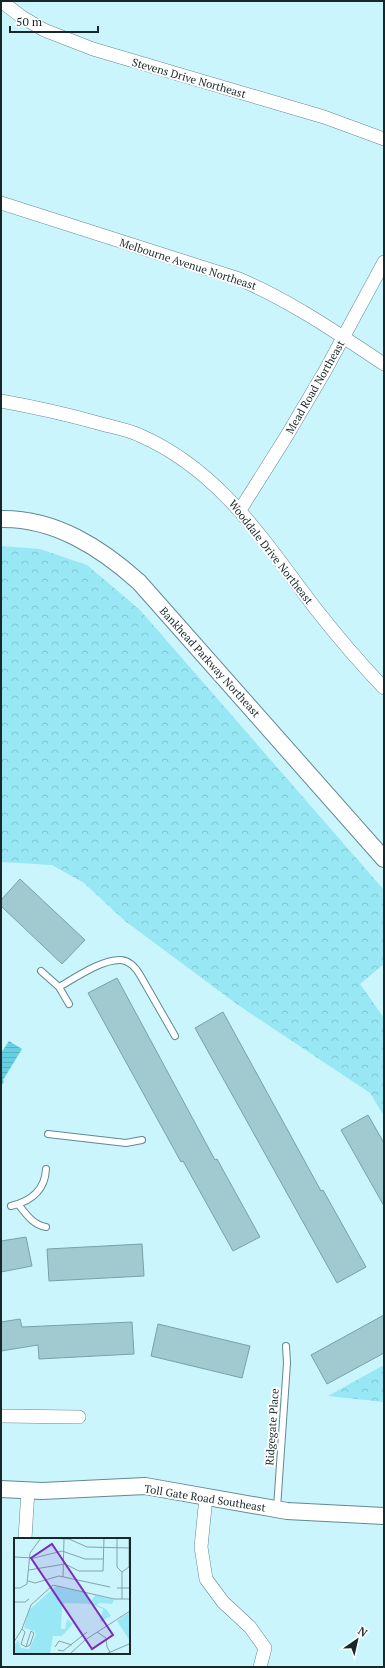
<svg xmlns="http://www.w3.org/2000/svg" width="385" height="1668" font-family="'PT Serif',serif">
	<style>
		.forest { fill: url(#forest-crowns) }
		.water { fill: url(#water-rules) }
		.building { fill: #a0c9d0; stroke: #79a1a8 }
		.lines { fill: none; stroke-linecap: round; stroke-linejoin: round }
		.service-casing { stroke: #628990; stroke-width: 8 }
		.minor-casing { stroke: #628990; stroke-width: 14 }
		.tertiary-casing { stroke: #628990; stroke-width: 18 }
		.service { stroke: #fff; stroke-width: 6 }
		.minor { stroke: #fff; stroke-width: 13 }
		.tertiary { stroke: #fff; stroke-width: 16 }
		.labels { text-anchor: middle; stroke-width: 4; stroke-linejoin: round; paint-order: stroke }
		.street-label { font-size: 11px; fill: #18282a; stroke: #fff }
		.inset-road { fill: none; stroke: #83a3a8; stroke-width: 1 }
		.view { fill: #7b2cbf; fill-opacity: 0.15; stroke: #7b2cbf; stroke-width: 2 }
		.inset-edge { fill: none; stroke: #18282a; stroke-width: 2 }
	</style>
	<defs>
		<pattern id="forest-crowns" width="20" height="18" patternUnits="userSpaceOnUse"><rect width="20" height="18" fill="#98e7f5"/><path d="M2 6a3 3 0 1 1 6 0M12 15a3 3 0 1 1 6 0" fill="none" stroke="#82c6d2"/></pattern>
		<pattern id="water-rules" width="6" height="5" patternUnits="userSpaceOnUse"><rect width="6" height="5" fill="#64d0e2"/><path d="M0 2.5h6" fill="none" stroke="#56b3c2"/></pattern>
	</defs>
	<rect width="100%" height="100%" fill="#cbf5fc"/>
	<!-- forest -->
	<path class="forest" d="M1 546 40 549 87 565 140 610 384 890V964L360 984 384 1018V1116L370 1093 238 1005 125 921 84 883 52 865 1 862Z
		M384 1365V1402L328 1396Z"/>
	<!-- water -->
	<path class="water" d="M9 1041 22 1049 3 1080 4 1081 2 1085 1 1053Z"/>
	<!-- building -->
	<path class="building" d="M20 879 85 940 62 964 1 906V900Z
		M117 978 215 1160 217 1159 260 1237 233 1251 183 1161 181 1162 88 993Z
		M223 1012 321 1191 323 1190 366 1267 337 1283 195 1028Z
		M368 1115 384 1143V1206L341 1130Z
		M26 1237 32 1266 1 1272V1241Z
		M142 1244 144 1276 49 1281 47 1249Z
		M384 1315V1353L327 1384 311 1355Z
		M20 1319 22 1327 132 1322 134 1354 39 1359 38 1345 1 1351V1322Z
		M158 1324 250 1346 242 1378 151 1356Z"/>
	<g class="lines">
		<defs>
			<path id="service" d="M41 971 59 987 69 1004
				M59 987C75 978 102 959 121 960 130 961 136 968 140 975L175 1036
				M48 1134 126 1143 142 1140
				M18 1204C26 1214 33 1225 46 1227
				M11 1206C32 1201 45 1190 46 1169
				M277 1508 287 1363 286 1346"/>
			<path id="minor" d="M1 1 22 17 44 30 93 49 324 117 384 139
				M1 203 239 279C291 301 337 333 384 364
				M1 401C34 407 66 414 98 423 111 427 126 429 139 435 220 470 264 541 315 608 337 636 360 663 384 688
				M240 510 286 437 325 371 384 262
				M1 1416 79 1417
				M206 1497 201 1547 206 1579 223 1602 250 1627 265 1648 260 1667
				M25 1539 28 1490"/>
			<path id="tertiary" d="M1 519C55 518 101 548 139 582L384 859
				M1 1489 42 1491 145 1486 287 1511 384 1516"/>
		</defs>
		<!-- service casing -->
		<use href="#service" class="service-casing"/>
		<!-- minor casing -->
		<use href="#minor" class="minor-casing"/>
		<!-- tertiary casing -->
		<use href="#tertiary" class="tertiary-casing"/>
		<!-- service -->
		<use href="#service" class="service"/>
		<!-- minor -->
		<use href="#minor" class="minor"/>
		<!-- tertiary -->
		<use href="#tertiary" class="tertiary"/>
	</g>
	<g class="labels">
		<!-- street labels -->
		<g class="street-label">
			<text transform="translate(189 78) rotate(16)" y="4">Stevens Drive Northeast</text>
			<text transform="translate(188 264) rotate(18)" y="4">Melbourne Avenue Northeast</text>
			<text transform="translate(315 387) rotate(-60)" y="4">Mead Road Northeast</text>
			<text transform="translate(271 552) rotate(52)" y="4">Wooddale Drive Northeast</text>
			<text transform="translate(210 662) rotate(48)" y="4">Bankhead Parkway Northeast</text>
			<text transform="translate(272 1427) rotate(-86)" y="4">Ridgegate Place</text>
			<text transform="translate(205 1498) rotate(9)" y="4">Toll Gate Road Southeast</text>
		</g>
	</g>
	<!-- overview -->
	<g transform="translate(14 1538)">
		<rect width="116" height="116" fill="#cbf5fc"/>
		<path d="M42 48 74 55 73 60 78 62 81 57 100 62 98 66 85 65 83 67 92 71 97 78 86 84 89 71 77 66 51 65 48 67 47 91H51L53 81 59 86 48 98H39L36 116H1V106L4 102 7 110 15 111 22 96 20 93 10 90 15 72Z" fill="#98e7f5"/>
		<path d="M116 74V103L103 83Z" fill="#98e7f5"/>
		<path class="inset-road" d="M33 0 55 1 73 9 116 10M103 0V29L108 34M0 19 20 20 48 13 71 21H90M15 32 51 26 65 33H89L90 0M108 34 115 29V0M49 39 50 0M14 43 21 45 45 38 96 49M0 50H6L13 46 16 15 27 0M103 50H116M108 61V34M0 64H11L15 61M8 91 11 94 7 106 12 109M17 93 20 95 16 107 12 109ZM83 94 92 100 93 109 96 114M0 104 8 91 17 67 39 47 100 61H116M41 109 45 103 58 107M44 112 49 113 73 94M56 116 71 102 116 73M92 116 115 106"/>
		<path class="view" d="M38 6 99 97 78 111 17 20Z"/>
		<rect width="116" height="116" class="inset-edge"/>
	</g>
	<!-- border -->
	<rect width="385" height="1668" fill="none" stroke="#18282a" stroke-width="4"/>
	<!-- north arrow -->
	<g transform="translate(357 1640) rotate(34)" stroke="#ffffff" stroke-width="3" paint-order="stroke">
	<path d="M0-3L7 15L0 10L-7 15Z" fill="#18282a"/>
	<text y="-6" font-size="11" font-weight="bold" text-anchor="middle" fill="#18282a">N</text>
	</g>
	<!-- scale -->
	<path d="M10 26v6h88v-6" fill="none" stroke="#18282a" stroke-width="2"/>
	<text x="16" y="26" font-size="12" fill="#18282a" stroke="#ffffff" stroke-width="3" paint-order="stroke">50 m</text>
</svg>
